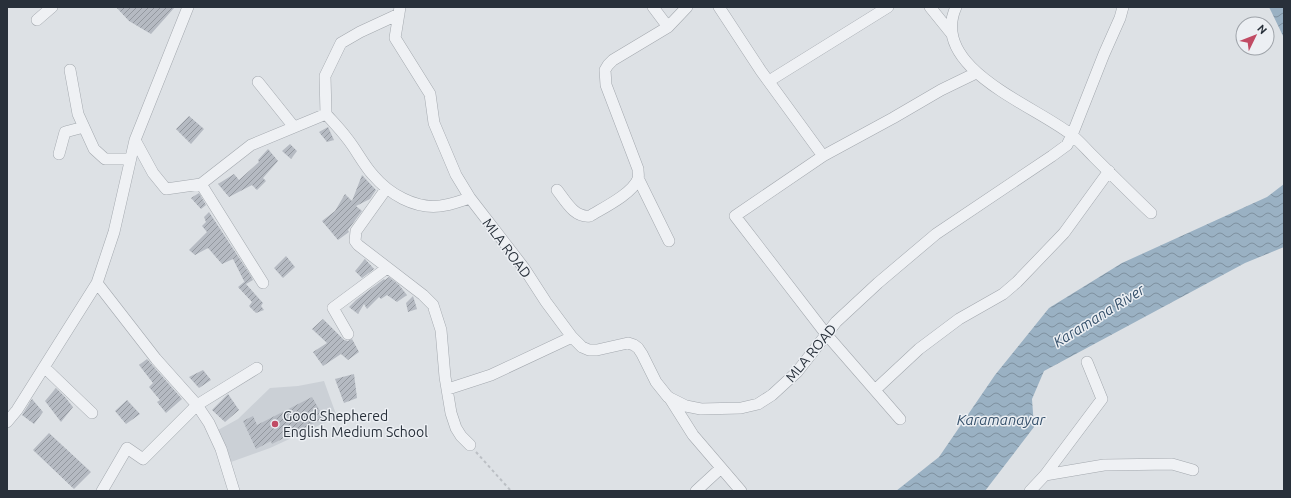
<svg xmlns="http://www.w3.org/2000/svg" width="1291" height="498" font-family="Ubuntu,sans-serif">
	<style>
		.built { fill: #cbd0d6 }
		.water { fill: url(#water-waves) }
		.building { fill: url(#building-hatch) }
		.lines { fill: none; stroke-linecap: round; stroke-linejoin: round }
		.minor-casing { stroke: #a3a8ae; stroke-width: 12 }
		.path { stroke: #bbbfc4; stroke-width: 2; stroke-dasharray: 3 3; stroke-linecap: butt }
		.minor { stroke: #eff1f4; stroke-width: 11 }
		.poi-dot { fill: #c14b64; stroke: #eceff3; stroke-width: 1.5 }
		.labels { text-anchor: middle; stroke-width: 3; stroke-linejoin: round; paint-order: stroke }
		.street-label { font-size: 14px; fill: #28303a; stroke: #eceff3 }
		.poi-label { font-size: 14px; fill: #28303a; stroke: #eceff3; text-anchor: start }
		.water-label { font-size: 15px; font-style: italic; fill: #36516b; stroke: #eceff3 }
	</style>
	<defs>
		<pattern id="water-waves" width="16" height="10" patternUnits="userSpaceOnUse"><rect width="16" height="10" fill="#9ab1c3"/><path d="M0 5q4-4 8 0t8 0" fill="none" stroke="#7e909f"/></pattern>
		<pattern id="building-hatch" width="6" height="6" patternUnits="userSpaceOnUse"><rect width="6" height="6" fill="#b5bac2"/><path d="M-1 1l2-2M0 6l6-6M5 7l2-2" fill="none" stroke="#93989f"/></pattern>
	</defs>
	<rect width="100%" height="100%" fill="#dde1e5"/>
	<!-- built -->
	<path class="built" d="M324 381 337 417 270 448 231 462 218 430 238 419 270 388 298 386Z"/>
	<!-- water -->
	<path class="water" d="M1269 7H1284V38Z
		M1284 184V247L1245 263 1044 371 1032 399 1034 427 985 491H896L939 457 995 375 1049 308 1122 263 1267 197Z"/>
	<!-- building -->
	<path class="building" d="M116 7H175L151 34 129 21Z
		M189 116 204 129 191 144 176 129Z
		M328 127 334 140 327 142 319 132Z
		M290 144 297 151 291 159 282 151Z
		M268 149 278 161 263 178 266 181 257 190 252 185 229 197 218 184 234 174 239 180 259 162 258 160Z
		M362 175 376 190 370 199 356 206 362 211 348 230 349 232 338 240 322 221 335 211 345 194 352 201Z
		M199 193 206 205 201 209 191 198Z
		M209 212 251 276 253 280 246 284 263 303 261 306 264 310 256 313 249 306 252 302 238 287 244 282 245 283 233 259 222 264 208 248 195 255 189 250 207 232 202 226 206 222 204 217Z
		M286 256 295 267 283 278 274 268Z
		M365 259 374 269 362 278 355 271Z
		M389 277 399 285 407 295 397 302 387 295 381 299 379 297 367 309 364 304 358 314 349 307 356 300 384 279 385 280Z
		M413 296 417 309 408 312 406 303Z
		M323 319 344 340 348 341 352 339 359 352 348 360 341 354 323 366 313 352 327 343 312 329Z
		M147 359 182 399 166 413 157 402 160 400 149 387 153 383 139 365Z
		M203 370 211 380 199 388 189 377Z
		M354 374 357 398 344 403 335 379Z
		M56 388 65 397 73 407 61 422 45 401Z
		M228 394 239 410 225 422 212 410Z
		M312 397 324 418 272 444 271 441 256 449 243 421 253 416 257 425Z
		M32 399 43 412 34 424 22 415Z
		M127 400 140 414 126 424 115 411Z
		M49 433 91 472 74 489 33 450Z"/>
	<g class="lines">
		<defs>
			<path id="minor" d="M400 7 395 38 430 94 434 123 456 175 470 198 524 268 546 302 572 337 582 347 589 350H597L628 343 634 345 638 348 642 354 656 382 668 397 686 406 701 409 741 408 758 404 772 395 797 372 836 322 878 283 936 234 1052 156 1067 145 1072 135 1104 54 1120 18 1123 7
				M653 7 668 27
				M719 7 761 71 823 156
				M930 7 951 33
				M956 7C928 69 1037 106 1073 136 1080 142 1087 150 1094 157 1113 176 1132 195 1151 213
				M37 20 52 7
				M70 70 78 114 94 149 105 159H130
				M769 81 888 7
				M258 82 294 127
				M326 114 325 76 341 43 360 32 399 14
				M135 140 153 173 166 189 201 184 251 145 326 114C333 122 340 129 346 137 356 149 363 164 373 175 389 194 415 209 440 206 451 205 460 201 470 198
				M59 154 65 132 84 127
				M638 178 669 241
				M201 184 263 283
				M386 189 356 231 355 241 358 245 423 295 433 305 441 330 445 377 451 413 456 428 461 436 470 445
				M557 190C565 200 574 218 590 216 603 208 632 194 638 179 639 176 638 173 638 169L606 85 605 70 608 65 613 60 668 27 687 7
				M97 283 156 359 197 405 209 423 221 449 234 491
				M348 334 333 308 387 268
				M44 367 92 413
				M448 389 491 375 572 337
				M875 390 919 349 959 319 1003 294 1017 282 1064 233 1109 171
				M669 397 693 435 741 491
				M900 419 826 334 735 216 823 156 893 118 941 90 976 73
				M7 422 17 410 97 283 114 232 135 140 188 7
				M1045 475 1104 465 1172 464 1193 470
				M102 491 127 448 143 459 197 405 257 368
				M696 491 721 468
				M1030 491 1045 475 1102 399 1087 362"/>
		</defs>
		<!-- minor casing -->
		<use href="#minor" class="minor-casing"/>
		<!-- path -->
		<path class="path" d="M476 452 511 491"/>
		<!-- minor -->
		<use href="#minor" class="minor"/>
	</g>
	<!-- markers -->
	<circle class="poi-dot" cx="275" cy="424" r="4"/>
	<g class="labels">
		<!-- street labels -->
		<g class="street-label">
			<text transform="translate(507 248) rotate(53)" y="5">MLA ROAD</text>
			<text transform="translate(811 353) rotate(-50)" y="5">MLA ROAD</text>
		</g>
		<!-- poi labels -->
		<g class="poi-label">
			<text x="283" y="421">Good Shephered<tspan x="283" dy="16">English Medium School</tspan></text>
		</g>
		<!-- water labels -->
		<g class="water-label">
			<text transform="translate(1099 316) rotate(-32)" y="5">Karamana River</text>
			<text x="1001" y="425">Karamanayar</text>
		</g>
	</g>
	<!-- border -->
	<rect width="1291" height="498" fill="none" stroke="#28303a" stroke-width="16"/>
	<!-- north arrow -->
	<g transform="translate(1255 36) rotate(47)"><circle r="19" fill="#eceff3" stroke="#9ea3a9"/>
	<path d="M0-3L7 15L0 10L-7 15Z" fill="#c14b64"/>
	<text y="-6" font-size="11" font-weight="bold" text-anchor="middle" fill="#28303a">N</text>
	</g>
</svg>
